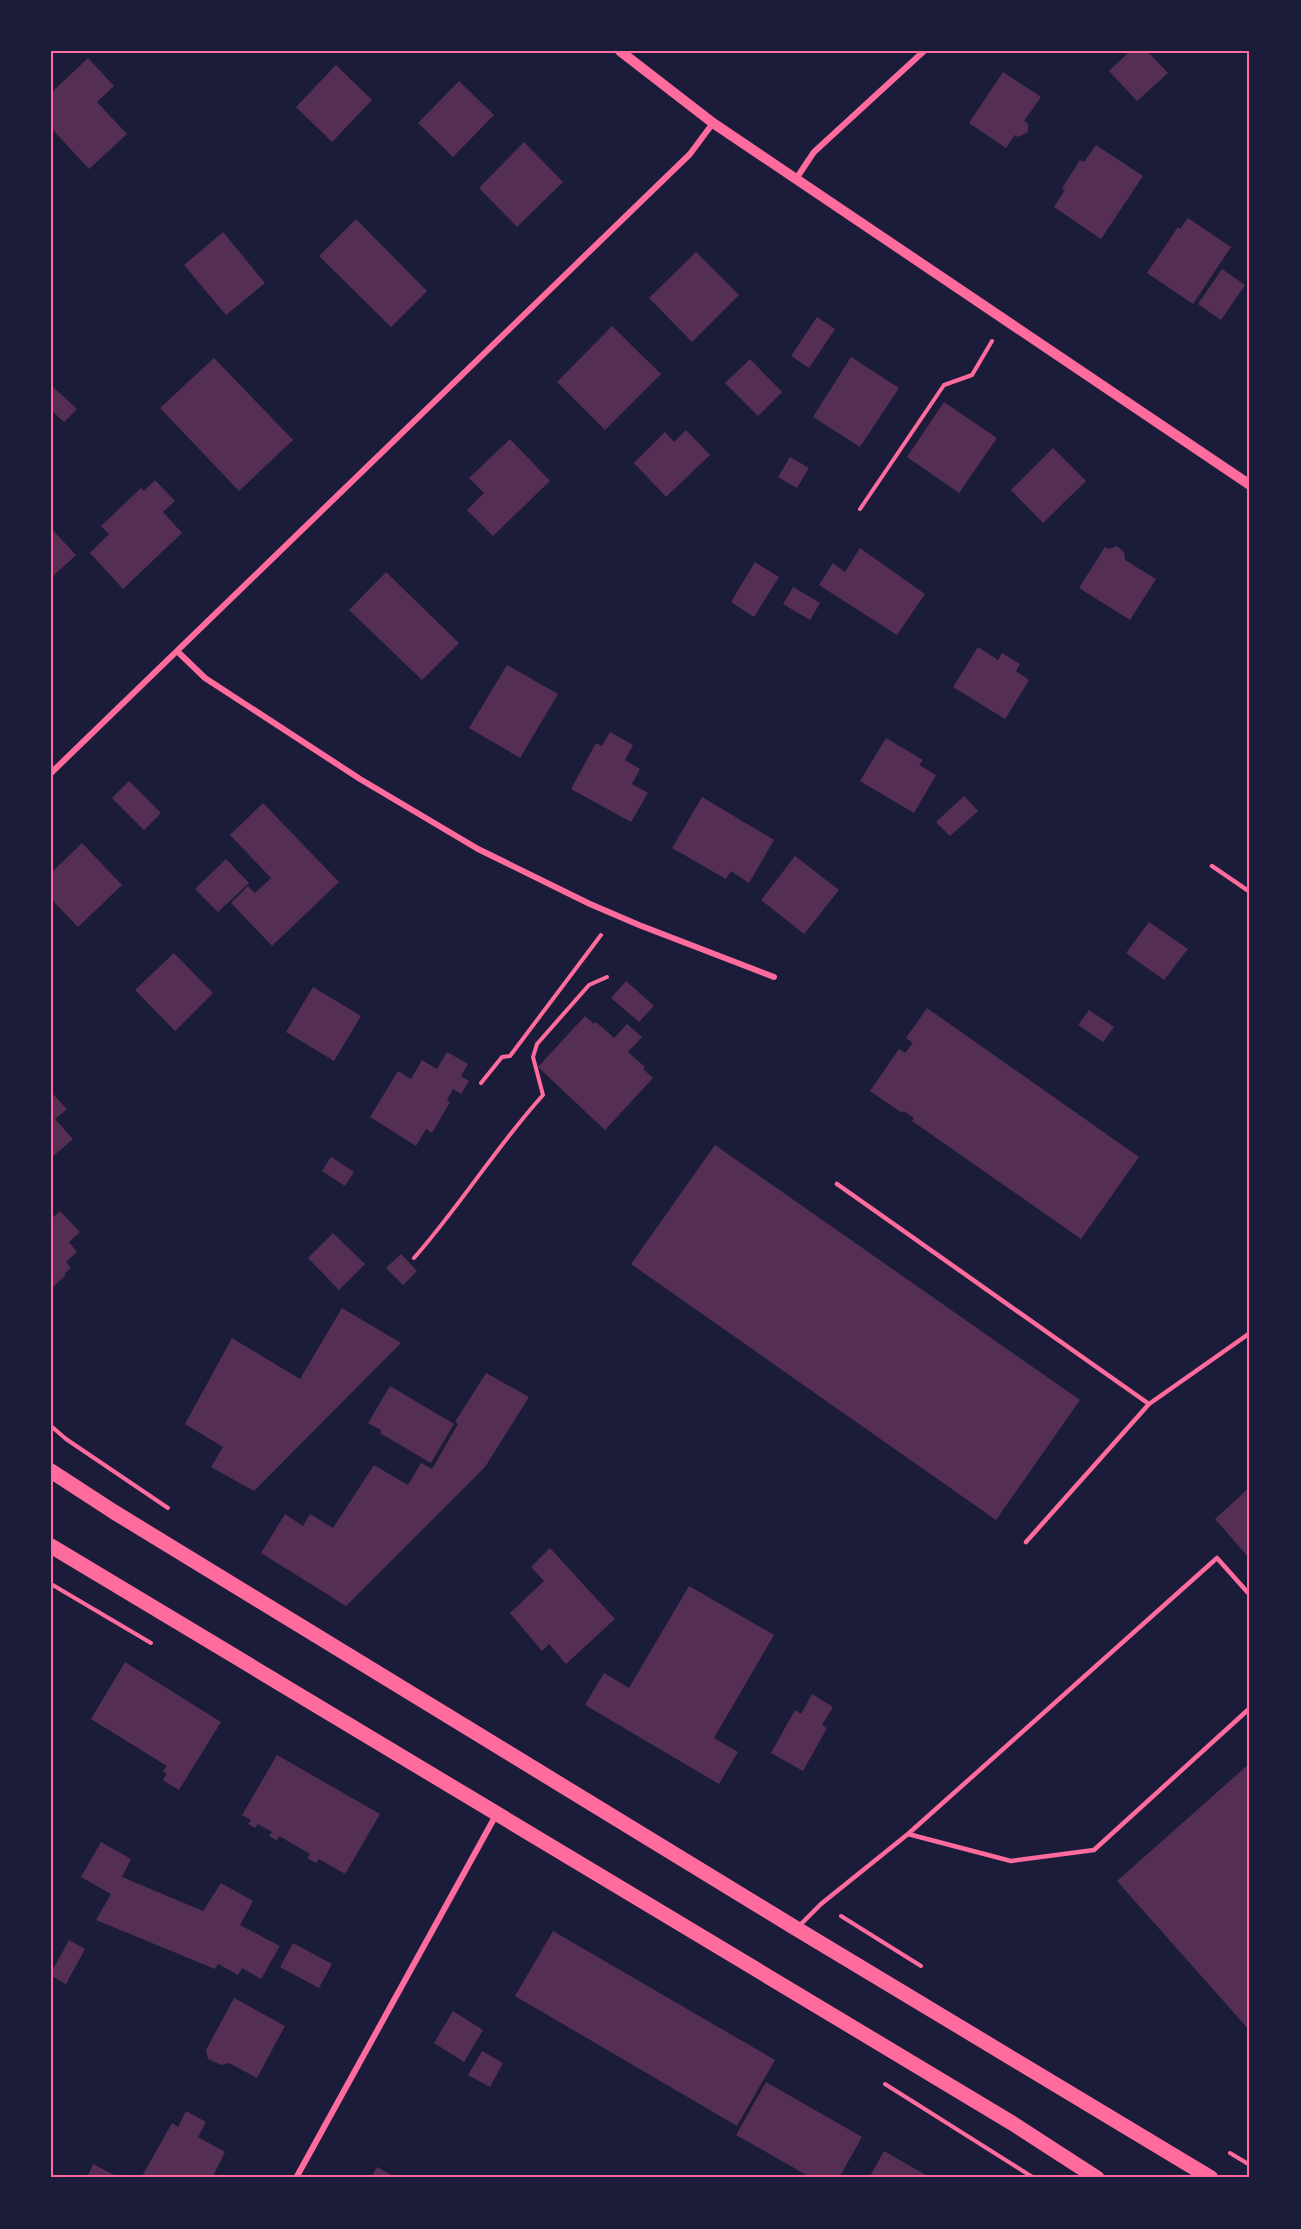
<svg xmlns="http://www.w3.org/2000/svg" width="1301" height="2229" font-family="Mulish,sans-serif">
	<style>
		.building { fill: #542f53 }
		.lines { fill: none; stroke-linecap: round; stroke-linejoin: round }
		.path { stroke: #ff6b9d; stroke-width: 4 }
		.service { stroke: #ff6b9d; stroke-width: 4.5 }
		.minor { stroke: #ff6b9d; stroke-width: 6 }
		.tertiary { stroke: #ff6b9d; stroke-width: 10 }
		.primary { stroke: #ff6b9d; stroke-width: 15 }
		.neatline { fill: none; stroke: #ff6b9d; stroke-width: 2 }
	</style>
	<rect width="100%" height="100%" fill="#1b1b3a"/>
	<!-- building -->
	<path class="building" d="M1130 51H1147L1168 73 1137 101 1109 71Z
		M88 58 114 86 97 102 127 134 89 169 51 128V93Z
		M336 65 372 100 332 142 296 107Z
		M1003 72 1041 97 1024 121 1028 123V132L1018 137 1015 135 1006 148 969 123Z
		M459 81 494 115 453 157 418 123Z
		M524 142 563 182 517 227 479 188Z
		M1096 145 1143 176 1101 239 1054 207 1065 190 1062 188 1080 160 1084 162Z
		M1188 218 1231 247 1193 304 1147 273 1178 227 1180 229Z
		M356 219 427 291 391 327 319 256Z
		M223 232 265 283 226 315 184 265Z
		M696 252 739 295 692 342 649 298Z
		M1222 269 1245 285 1221 320 1198 304Z
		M817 317 835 329 809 368 791 356Z
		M612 326 661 374 605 430 557 382Z
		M851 357 899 388 860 447 813 417Z
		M214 358 293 440 239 491 160 408Z
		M750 359 782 392 758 416 725 383Z
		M51 385 77 409 64 422 51 410Z
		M944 402 997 438 959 493 907 457Z
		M686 430 710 455 666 497 634 463 665 432 674 442Z
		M510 439 550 481 493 536 467 510 484 493 469 478Z
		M1053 448 1086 481 1043 523 1011 490Z
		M790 457 809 468 797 488 778 477Z
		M155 480 175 501 163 512 182 533 123 589 90 553 109 534 101 526 141 488 144 491Z
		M51 528 76 555 51 578Z
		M1117 546 1124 552 1125 560 1156 579 1130 620 1079 588 1105 547 1109 549Z
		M860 548 925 594 897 635 819 585 833 563 845 572Z
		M755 562 779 577 754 617 731 602Z
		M386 572 459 643 422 680 349 610Z
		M793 587 820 603 810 620 783 604Z
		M978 647 998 660 1002 653 1020 664 1016 671 1029 680 1005 719 953 687Z
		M507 665 558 694 520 758 469 728Z
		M610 732 633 745 625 760 640 769 632 784 648 793 631 822 571 789 596 743 602 746Z
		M886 738 923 760 919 765 936 775 914 813 860 781Z
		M129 781 161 813 144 830 112 798Z
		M964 796 978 811 950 836 936 822Z
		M702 797 774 840 749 883 731 871 726 879 672 848Z
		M263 803 339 882 272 946 231 903 248 886 255 893 271 878 230 835Z
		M82 843 122 885 78 927 51 899V873Z
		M795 856 839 890 804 934 761 900Z
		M226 859 249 883 218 912 195 889Z
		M1149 922 1188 949 1164 980 1126 953Z
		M174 953 213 993 175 1031 135 990Z
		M626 981 654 1006 639 1022 611 998Z
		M313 987 361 1016 334 1061 286 1032Z
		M927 1008 1139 1157 1081 1239 912 1121 914 1118 904 1111 902 1113 870 1091 899 1049 905 1053 913 1043 906 1038Z
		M1089 1010 1114 1027 1103 1042 1078 1025Z
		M585 1016 594 1024 596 1022 614 1038 627 1024 642 1037 628 1052 645 1067 643 1069 653 1078 605 1130 538 1067Z
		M447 1052 468 1064 461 1076 469 1081 461 1094 453 1089 447 1100 450 1102 432 1133 426 1129 416 1146 370 1117 398 1071 411 1079 422 1060 437 1069Z
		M51 1092 67 1109 55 1119 73 1139 51 1158Z
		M715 1145 1080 1400 996 1520 631 1264Z
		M331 1157 354 1172 345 1186 322 1171Z
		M60 1211 80 1232 69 1242 77 1252 66 1262 71 1268 64 1274 66 1275 51 1289V1219Z
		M333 1233 365 1264 339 1290 308 1258Z
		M401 1254 417 1271 403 1285 386 1268Z
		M342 1308 401 1343 254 1491 211 1467 223 1447 185 1424 232 1338 300 1379Z
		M486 1373 529 1397 485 1467 346 1606 261 1553 285 1514 303 1526 310 1514 333 1528 374 1465 408 1485 421 1463 432 1469 458 1424 455 1422Z
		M390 1386 454 1424 431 1463 380 1433 381 1430 368 1423Z
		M1250 1487V1559L1215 1519Z
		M550 1548 615 1619 566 1664 549 1644 542 1651 510 1613 544 1581 531 1567Z
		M689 1586 774 1635 714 1738 738 1752 719 1784 585 1705 604 1673 629 1688Z
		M125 1662 221 1722 179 1790 163 1780 167 1774 163 1771 167 1766 91 1719Z
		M812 1694 833 1707 822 1725 827 1728 803 1771 771 1753 795 1710 801 1714Z
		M277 1755 380 1814 345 1874 319 1859 316 1863 307 1858 310 1854 279 1836 277 1841 269 1836 272 1832 258 1824 255 1828 248 1824 251 1820 242 1815Z
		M1250 1763V2031L1117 1881Z
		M101 1842 131 1859 122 1877 203 1911 221 1883 253 1901 240 1925 280 1946 261 1979 242 1968 238 1975 218 1964 215 1969 96 1920 111 1894 81 1877Z
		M553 1931 775 2060 737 2126 515 1996Z
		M69 1940 85 1949 66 1984 51 1976V1973Z
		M293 1943 332 1964 319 1988 280 1967Z
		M234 1998 285 2026 257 2078 229 2063 221 2065 208 2059 206 2050Z
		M453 2011 483 2030 464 2062 434 2043Z
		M482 2051 503 2063 490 2087 468 2075Z
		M766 2082 862 2137 839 2178H812L736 2135Z
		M186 2111 206 2122 198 2137 225 2152 212 2178H141L172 2123 178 2127Z
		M884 2151 931 2178H869Z
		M93 2164 120 2178H87Z
		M377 2167 397 2178H371Z"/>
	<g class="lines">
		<!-- path -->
		<path class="path" d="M860 509 944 385 972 375 992 341
			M481 1083 502 1057 510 1056 601 935
			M414 1258C460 1206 496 1147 543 1095L533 1057 537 1044 589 985 607 977
			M51 1426 66 1439 168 1508
			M51 1584 151 1643
			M841 1916 921 1966
			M885 2084 1034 2178
			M1230 2153 1250 2165"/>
		<!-- service -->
		<path class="service" d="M1212 866 1250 892
			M837 1184 1149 1404
			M1026 1542 1149 1404 1250 1333
			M908 1834 1011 1861 1094 1850 1250 1708
			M799 1926 821 1904 908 1834 1217 1558 1250 1595"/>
		<!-- minor -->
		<path class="minor" d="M796 179 814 152 924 51
			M177 651 205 678 360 779 478 849 590 904 639 925 774 977
			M51 773 690 154 713 123
			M296 2178 496 1815"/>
		<!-- tertiary -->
		<path class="tertiary" d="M620 51 713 123 1250 485"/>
		<!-- primary -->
		<path class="primary" d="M51 1471 114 1512 797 1929 1211 2178
			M51 1546 1012 2123 1097 2178"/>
	</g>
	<!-- border -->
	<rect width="1301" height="2229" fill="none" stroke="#1b1b3a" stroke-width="105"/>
	<rect x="52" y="52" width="1196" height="2124" class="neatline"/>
</svg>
